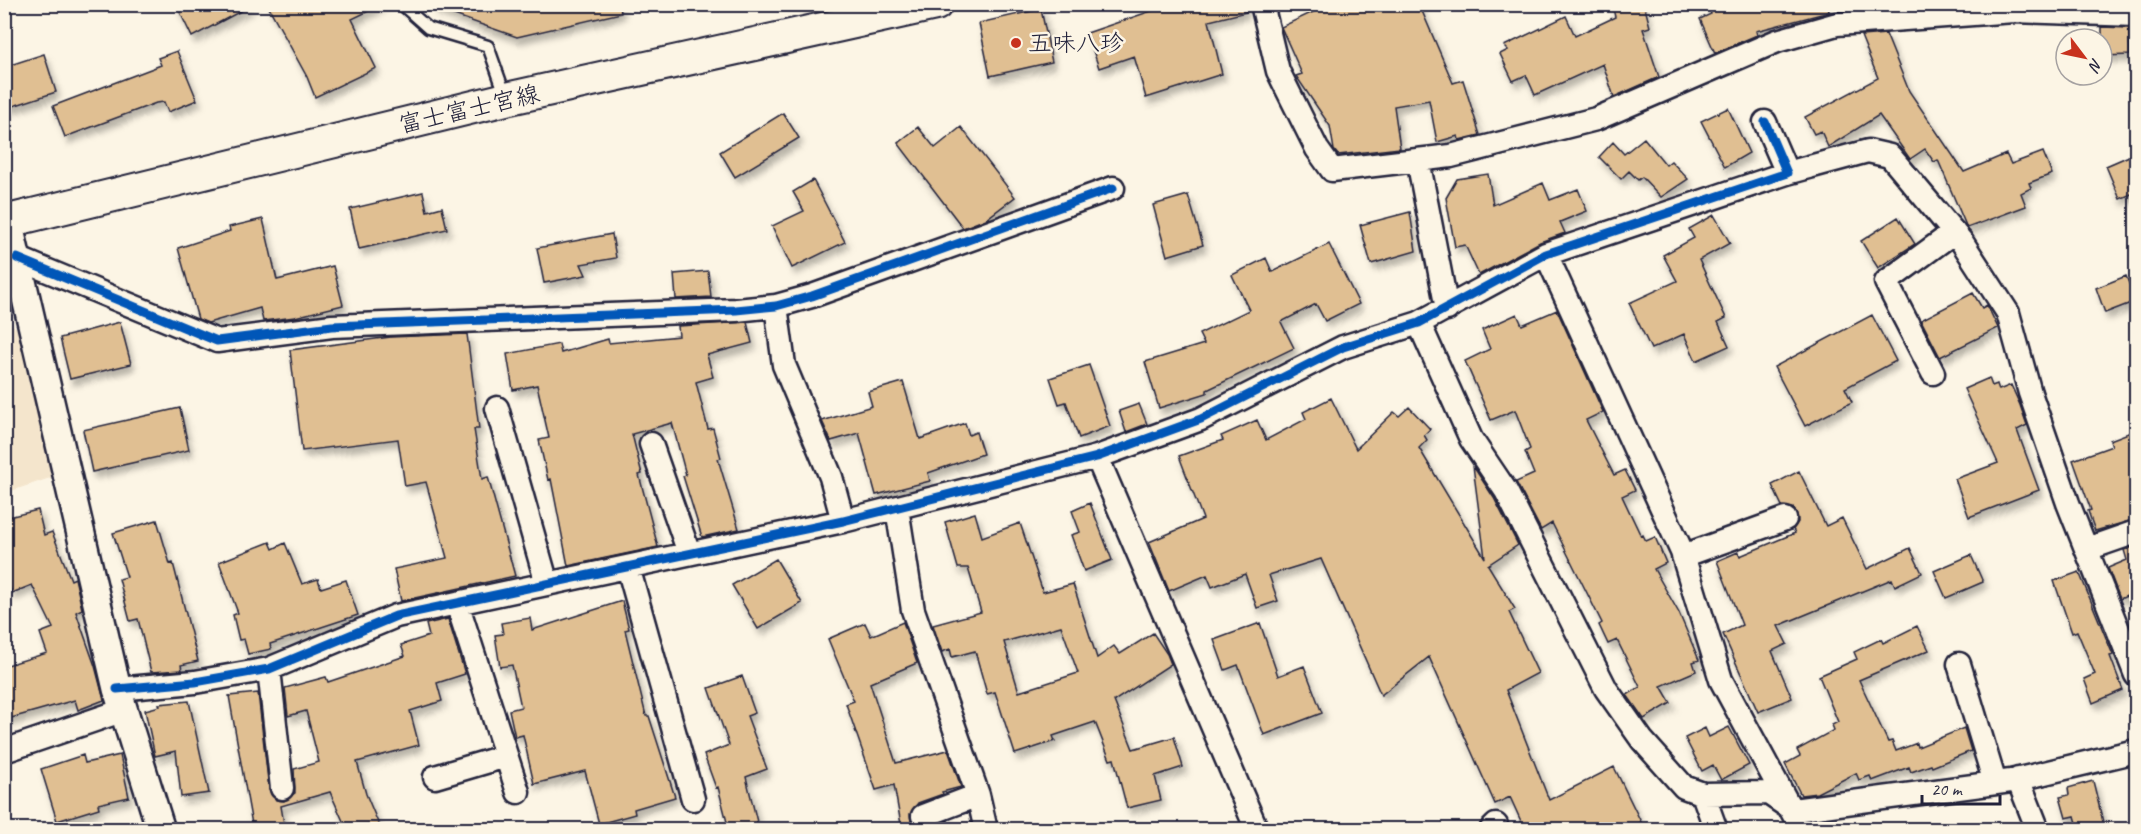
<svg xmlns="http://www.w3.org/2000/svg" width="2141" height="834" font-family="Caveat,'Klee One',sans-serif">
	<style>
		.built { fill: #f4e5cc }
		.building { fill: #e0bf92; stroke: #22223b; stroke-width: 1.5; fill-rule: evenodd; filter: url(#shadow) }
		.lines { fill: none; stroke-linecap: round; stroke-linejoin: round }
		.service-casing { stroke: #22223b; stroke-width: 15 }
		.minor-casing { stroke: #22223b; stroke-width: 27 }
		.tertiary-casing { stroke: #22223b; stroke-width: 32 }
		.secondary-casing { stroke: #22223b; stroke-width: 36 }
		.service { stroke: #fcf5e5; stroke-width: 10 }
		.minor { stroke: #fcf5e5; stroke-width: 22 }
		.tertiary { stroke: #fcf5e5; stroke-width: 27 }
		.secondary { stroke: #fcf5e5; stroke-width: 32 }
		.cycleway-casing { stroke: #fcf5e5; stroke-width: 13 }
		.cycleway { stroke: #0057b8; stroke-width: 9 }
		.poi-dot { fill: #c8321e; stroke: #fcf5e5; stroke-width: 2 }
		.labels { text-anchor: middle; stroke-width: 5; stroke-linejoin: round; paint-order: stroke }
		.poi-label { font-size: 24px; fill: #22223b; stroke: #fcf5e5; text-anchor: start }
		.street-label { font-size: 24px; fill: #22223b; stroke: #fcf5e5 }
	</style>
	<defs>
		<filter id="shadow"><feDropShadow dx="3.5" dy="6" stdDeviation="3" flood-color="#0004"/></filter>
	</defs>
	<rect width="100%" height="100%" fill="#fcf5e5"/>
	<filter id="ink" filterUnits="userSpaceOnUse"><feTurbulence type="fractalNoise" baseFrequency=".0167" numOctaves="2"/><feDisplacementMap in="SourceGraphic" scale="12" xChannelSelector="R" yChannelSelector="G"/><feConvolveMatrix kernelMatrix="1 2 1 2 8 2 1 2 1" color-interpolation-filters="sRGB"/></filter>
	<g filter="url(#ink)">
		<!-- built -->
		<path class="built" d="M4 317 23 334 53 477 5 493Z"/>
		<!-- building -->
		<path class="building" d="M176 4H254L192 37Z
			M267 4H383L352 19 376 68 315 97 307 77Z
			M434 4H620L621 13 517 37 434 8Z
			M1156 4H1245L1246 12 1209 21 1222 74 1146 98 1134 56 1099 68 1087 33 1157 9Z
			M1330 4H1419L1453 83 1463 80 1480 135 1459 140 1458 136 1437 142 1429 100 1394 106 1400 148 1338 155 1334 150 1330 126 1296 76 1302 74 1281 27Z
			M1612 4H1644L1650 27 1643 29 1659 77 1614 97 1603 64 1535 95 1526 75 1513 81 1500 54 1508 50 1504 46 1566 16 1575 36 1615 17Z
			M1706 4H1828L1829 12 1756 31 1757 35 1715 53 1700 19 1711 14Z
			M1041 9 1052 62 990 76 979 23Z
			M2102 27 2129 28 2130 55 2102 56Z
			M1886 34 1909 91 1964 172 2006 154 2011 164 2043 152 2052 174 2029 183 2031 188 2021 193 2026 206 1967 228 1938 160 1934 162 1925 149 1910 159 1879 115 1828 147 1821 131 1814 134 1805 117 1878 78 1861 36Z
			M177 51 197 100 168 112 164 102 156 103 65 137 53 106 161 65 158 58Z
			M44 54 56 92 4 109V67Z
			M1728 108 1749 153 1725 167 1701 121Z
			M783 113 799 138 735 177 720 152Z
			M918 127 935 148 961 127 1015 197 986 219 963 228 898 143Z
			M1644 138 1666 165 1671 161 1688 179 1661 197 1642 177 1638 180 1629 171 1621 179 1599 157 1613 142 1624 154Z
			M2136 153V192L2120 199 2106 166Z
			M1488 174 1493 205 1543 183 1550 200 1578 189 1587 211 1560 222 1565 233 1540 242 1479 275 1465 245 1455 247 1446 198 1457 179Z
			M813 180 845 242 792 268 772 226 804 211 793 192Z
			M423 192 427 211 442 207 447 229 359 249 350 209Z
			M1188 195 1203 245 1167 256 1153 205Z
			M1410 212 1416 251 1371 264 1360 225Z
			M1714 215 1730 243 1699 260 1726 318 1718 322 1729 346 1696 361 1684 334 1651 349 1629 303 1677 281 1663 255 1694 238 1689 229Z
			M1898 217 1915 244 1878 268 1861 241Z
			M263 219 277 280 333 266 343 305 295 317 263 321 260 308 208 323 198 319 178 248 230 231 229 227Z
			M612 234 616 258 581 264 586 275 544 283 537 248Z
			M1329 244 1359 304 1325 321 1316 304 1281 322 1294 348 1207 390V393L1159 408 1145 362 1204 344 1199 334 1249 310 1232 275 1266 258 1272 272Z
			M708 271 711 297 676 299 674 274Z
			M2126 276 2136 301 2105 313 2096 288Z
			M1973 293 1982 308 1987 305 1998 328 1940 357 1921 320Z
			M1557 310 1603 412 1586 420 1614 475 1625 470 1635 490 1622 496 1641 536 1643 535 1646 541 1655 537 1666 563 1654 569 1679 613 1699 660 1693 662 1696 671 1661 686 1671 703 1644 719 1627 695 1640 687 1617 640 1608 644 1599 625 1602 623 1552 523 1541 530 1516 482 1534 474 1525 452 1530 449 1515 410 1491 420 1465 361 1490 349 1482 330 1517 314 1522 325Z
			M1872 315 1896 361 1845 388 1852 402 1805 426 1774 367Z
			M120 322 131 364 70 379 60 338Z
			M747 322 752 343 707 355 713 377 696 382 708 429 713 428 721 458 718 459 739 529 702 537 683 476 686 475 672 423 632 434 642 474 639 475 658 547 568 566 551 479 548 480 539 440 549 438 537 385 513 390 507 354 559 344 561 353 608 339 609 343 679 336 678 326Z
			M467 334 479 429H474L482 479 488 477 515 576 401 601 394 569 447 558 426 482 405 486 398 439 302 451 290 350 391 337Z
			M1089 365 1110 426 1079 438 1066 402 1059 404 1050 378Z
			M1989 378 1992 386 1997 384 1999 390 2011 385 2020 405 2027 425 2017 430 2039 490 1969 517 1955 479 1998 463 1964 389Z
			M903 382 920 439 965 423 969 435 976 432 983 454 928 473 930 481 876 495 859 433 831 441 822 421 872 406 868 392Z
			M1331 398 1356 449 1394 412 1399 416 1409 407 1430 429 1424 435 1427 440 1419 448 1485 558 1473 466 1494 498 1518 545 1488 565 1515 609 1509 612 1538 673 1506 690 1549 800 1614 767 1641 822 1628 830H1525L1510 797 1495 804 1429 657 1381 695 1321 559 1269 575 1278 601 1257 608 1245 574 1212 587 1207 575 1169 591 1149 542 1203 519 1179 456 1223 440 1221 436 1257 420 1266 440 1306 419 1303 412Z
			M1139 404 1147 424 1126 432 1119 411Z
			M180 408 189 450 92 472 83 430Z
			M2136 430V519L2095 531 2088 511 2091 510 2073 460 2112 446 2110 440Z
			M1799 471 1826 526 1842 518 1867 569 1910 548 1922 573 1895 586 1892 579 1778 626 1787 644 1772 651 1792 698 1758 712 1723 634 1742 625 1717 561 1738 552 1740 556 1795 533 1793 529 1798 522 1797 514 1793 508 1782 506 1772 485Z
			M1090 503 1112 560 1084 571 1071 535 1080 532 1072 511Z
			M38 510 44 535 52 532 71 580 75 578 82 609 76 612 95 666 104 700 78 710 75 700 4 720V666L47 653 40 633 53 628 32 585 12 593 4 574V518Z
			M975 513 982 537 1020 523 1043 592 1073 584 1097 658 1114 646 1120 654 1153 633 1167 654 1171 664 1114 701 1133 749 1174 737 1183 767 1155 776 1161 800 1127 808 1114 759 1110 760 1095 722 1053 736 1055 741 1015 754 995 692 987 694 975 651 952 657 950 649 942 652 933 625 981 612 968 568H958L945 522ZM1061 626 1078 673 1019 692 1004 642Z
			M157 520 170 564 173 563 198 661 181 665 182 670 151 672 138 619 130 621 119 579 127 577 113 533Z
			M270 542 273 549 285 543 302 584 318 579 321 588 346 580 358 615 270 644 271 649 248 654 244 639 239 640 233 615 238 613 219 562Z
			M2136 546V592L2120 599 2108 568 2127 560 2124 550Z
			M1971 555 1983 582 1946 598 1934 571Z
			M776 559 802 603 758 629 732 585Z
			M2079 572 2113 655 2110 656 2123 690 2093 703 2084 679 2095 674 2077 631 2072 633 2054 581Z
			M622 601 629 629 625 630 646 716H649L675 797 634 809 635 814 599 824 585 771 534 784 523 735 515 737 509 710 521 707 512 665 500 667 495 635 503 634 501 623 530 618 532 630Z
			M448 619 465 674 437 683 442 701 410 711 419 745 357 762 366 794 379 825 368 830H347L330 792 281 806 285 830H253L229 696 258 693 269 789 276 800 284 801 295 793 294 769 319 762 306 711 288 716 285 688 326 677 328 682 405 656 401 645 429 636 426 624Z
			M903 622 917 663 870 683 896 763 948 750 961 787 942 792 943 794 918 803 910 814 911 821 920 829 948 821 949 830H902L894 785 876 790 846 704 854 701 828 639 865 623 871 636Z
			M1260 623 1278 676 1304 666 1322 713 1264 735 1238 665 1225 670 1214 640Z
			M1917 626 1929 650 1859 680 1888 742 1892 741 1896 751 1917 743 1918 747 1964 728 1971 751 1932 767 1931 765 1911 772 1909 767 1872 781 1870 776 1859 780 1856 773 1817 793 1801 795 1785 764 1800 756 1797 750 1834 730 1832 725 1838 722 1819 676 1857 659 1854 652 1881 639 1883 643Z
			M742 676 755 713 747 716 767 769 746 777 759 830H729L718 787 716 788 704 755 729 745 709 688Z
			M189 701 209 793 181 797 176 751 155 756 145 710 160 706 159 704Z
			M1729 727 1749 765 1721 780 1713 765 1702 771 1685 738 1705 728 1709 737Z
			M83 755 85 763 120 755 129 797 98 804 99 808 57 821 41 769Z
			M2093 781 2105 830H2079L2075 816 2066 818 2060 797 2069 795 2068 788Z"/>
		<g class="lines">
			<defs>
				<path id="service" d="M401 4 428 28 488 46 506 97"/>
				<path id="minor" d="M1262 4 1278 71 1317 149 1332 170 1451 156 1596 119 1777 41 1837 24 2014 11 2136 15
					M1418 160 1447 309
					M1787 173 1868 151 1890 156 1962 242 2008 313 2030 393 2068 503 2136 675
					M1546 254 1682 552 1721 680 1802 830
					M17 258 217 341 332 326 736 310 776 306 812 296 1113 188
					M776 306 784 365 831 477 843 521
					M1419 323 1471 439 1506 491 1606 689 1642 740 1684 787 1703 794 1768 793 1793 810 2011 781 2136 751
					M1933 373 1886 282 1954 232
					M497 408 547 584
					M651 444 689 553
					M1097 457 1257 830
					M897 508 913 610 978 795
					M2087 549 2136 532
					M1683 556 1785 519
					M628 567 693 799
					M457 603 518 792
					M1959 664 1995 783
					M269 669 282 788
					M117 689 195 682 269 669 396 616 843 521 1097 457 1201 419 1343 347 1419 323 1546 254 1787 173 1765 122
					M4 751 124 710
					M435 777 506 756
					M2018 779 2038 830
					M1703 794 1716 830
					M923 816 978 795 986 830
					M1491 830 1496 825"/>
				<path id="tertiary" d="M8 221 117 689 161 830"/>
				<path id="secondary" d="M4 222 506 99 936 4"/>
			</defs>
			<!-- service casing -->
			<use href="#service" class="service-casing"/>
			<!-- minor casing -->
			<use href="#minor" class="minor-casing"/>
			<!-- tertiary casing -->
			<use href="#tertiary" class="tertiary-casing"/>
			<!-- secondary casing -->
			<use href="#secondary" class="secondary-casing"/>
			<!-- service -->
			<use href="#service" class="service"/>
			<!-- minor -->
			<use href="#minor" class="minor"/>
			<!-- tertiary -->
			<use href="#tertiary" class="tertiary"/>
			<!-- secondary -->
			<use href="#secondary" class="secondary"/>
			<defs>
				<path id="cycleway" d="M17 258 217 341 332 326 736 310 776 306 812 296 1113 188
					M117 689 195 682 269 669 396 616 843 521 1097 457 1201 419 1343 347 1419 323 1546 254 1787 173 1765 122"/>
			</defs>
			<!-- cycleway casing -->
			<use href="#cycleway" class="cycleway-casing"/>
			<!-- cycleway -->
			<use href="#cycleway" class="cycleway"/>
		</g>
	</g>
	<!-- markers -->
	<circle class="poi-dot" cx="1016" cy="43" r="6"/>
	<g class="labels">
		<!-- poi labels -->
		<g class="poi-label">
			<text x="1028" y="51">五味八珍</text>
		</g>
		<!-- street labels -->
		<g class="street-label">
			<text transform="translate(469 109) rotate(-13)" y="8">富士富士宮線</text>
		</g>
	</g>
	<!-- margin -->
	<rect width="2141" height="834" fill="none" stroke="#fcf5e5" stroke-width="24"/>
	<rect x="12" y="12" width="2117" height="810" fill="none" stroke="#22223b" stroke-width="2" filter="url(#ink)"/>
	<!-- north arrow -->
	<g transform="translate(2084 57) rotate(122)"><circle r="28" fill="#fcf5e5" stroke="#a5a1a1" stroke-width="1.5"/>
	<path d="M0-4.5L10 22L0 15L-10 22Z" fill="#c8321e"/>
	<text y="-9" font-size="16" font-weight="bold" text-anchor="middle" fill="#22223b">N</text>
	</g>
	<!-- scale -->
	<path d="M1922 795v9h78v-9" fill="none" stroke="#22223b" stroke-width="3"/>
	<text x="1931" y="795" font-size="18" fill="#22223b" stroke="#fcf5e5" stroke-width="4.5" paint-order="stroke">20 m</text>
</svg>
